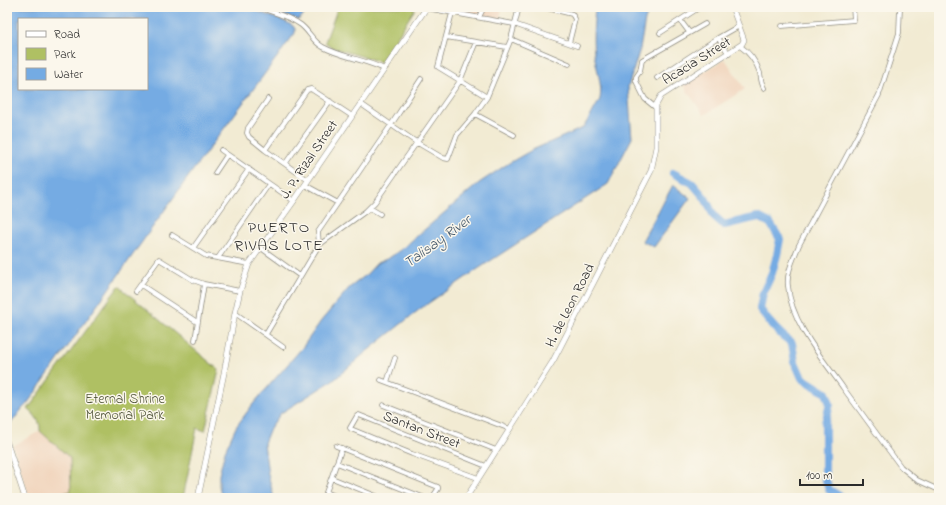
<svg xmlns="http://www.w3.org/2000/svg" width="946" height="505" font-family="'Indie Flower',sans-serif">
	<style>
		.built { fill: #f1d5bd }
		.green { fill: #afc063; stroke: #6d7647 }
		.water { fill: #74abe3; stroke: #506b87; fill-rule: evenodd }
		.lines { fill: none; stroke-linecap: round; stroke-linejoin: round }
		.river { stroke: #74abe3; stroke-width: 8 }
		.minor-casing { stroke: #8e8b7f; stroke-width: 5.5 }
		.tertiary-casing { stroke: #8e8b7f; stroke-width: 6 }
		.minor { stroke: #fff; stroke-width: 4 }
		.tertiary { stroke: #fff; stroke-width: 5 }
		.labels { text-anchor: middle; stroke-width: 3; stroke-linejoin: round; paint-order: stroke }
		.street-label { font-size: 14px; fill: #2b2b2b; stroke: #fbf7ec }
		.park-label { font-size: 14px; fill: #53583c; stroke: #fbf7ec }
		.water-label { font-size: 15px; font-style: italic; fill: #45586b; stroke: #fbf7ec }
		.quarter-label { font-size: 16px; letter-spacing: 1px; fill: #2b2b2b; stroke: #fbf7ec }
	</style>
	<rect width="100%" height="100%" fill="#fbf7ec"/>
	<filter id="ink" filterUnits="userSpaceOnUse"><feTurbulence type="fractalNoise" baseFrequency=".025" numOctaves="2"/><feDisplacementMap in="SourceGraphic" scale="8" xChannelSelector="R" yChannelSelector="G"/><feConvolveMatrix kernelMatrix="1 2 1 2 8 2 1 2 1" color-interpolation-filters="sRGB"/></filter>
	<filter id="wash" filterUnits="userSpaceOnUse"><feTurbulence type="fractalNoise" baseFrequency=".012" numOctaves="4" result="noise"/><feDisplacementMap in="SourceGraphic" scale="16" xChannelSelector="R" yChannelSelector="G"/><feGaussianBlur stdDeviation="0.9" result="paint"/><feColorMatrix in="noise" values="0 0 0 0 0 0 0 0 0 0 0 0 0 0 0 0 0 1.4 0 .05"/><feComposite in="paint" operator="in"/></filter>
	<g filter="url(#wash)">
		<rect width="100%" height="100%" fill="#f2ebd3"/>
		<!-- built -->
		<path class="built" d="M432 7H502L500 19Z
			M725 59 745 89 704 115 683 85Z
			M40 431 70 458 71 492 47 498H29L13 446Z"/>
		<!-- green -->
		<path class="green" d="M338 7H411L415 9 381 62 333 48 325 42Z
			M119 286 219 370 205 431 197 428 183 498H47L71 491 70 458 40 431C41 422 35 415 28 409Z"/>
		<!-- water -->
		<path class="water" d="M7 7H245L284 21 293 26 295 29V33L191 173 27 404 22 409 11 423 8 424 7 423 8 349 7 345ZM19 19H147V89H19Z
			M266 7H313L298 20 293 19Z
			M595 7H650L645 20 640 49 628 87 632 138 608 184 478 269 420 309 366 352 335 379 281 413 270 428 264 443 268 474 274 498H222L219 486V475L225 451 236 427 253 404 302 348 321 321 349 288 366 275 377 263 389 258 403 248 479 183 509 163 532 150 583 128C585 125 599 102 600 99 603 86 596 67 594 53 592 38 594 22 595 7Z
			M673 185 690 198 654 247 642 241Z"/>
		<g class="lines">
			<!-- river -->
			<path class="river" d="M673 173 692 183 705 198 714 216 724 225 758 217 770 223 780 239 777 255 772 273 763 293 760 309C769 323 779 334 792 343L795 362 802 378 826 393 830 404 825 423V477L829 490 843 498"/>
		</g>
	</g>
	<g filter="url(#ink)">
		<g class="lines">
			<defs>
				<path id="minor" d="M258 7C272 12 289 16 301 25 309 31 313 42 323 47 341 57 364 59 384 69
					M543 7 572 14 575 19 569 43
					M900 7 899 33 879 95 799 245C794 258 786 273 788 286 791 323 823 359 844 389 863 415 882 441 901 467L917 480 939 490
					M426 8 514 24 577 46
					M452 13 438 67 487 97
					M479 17 484 7
					M680 20 689 32
					M782 26 854 20 853 7
					M660 33 700 7
					M446 37 507 47
					M718 38 729 54
					M511 39 569 64
					M740 46C750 53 756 61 760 73 761 78 761 83 764 88
					M657 78 718 38 739 26
					M268 99 248 128 247 133 249 137 265 150 308 180
					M361 104 416 142 443 158 448 159 457 135 475 114 487 97 511 39 519 7
					M656 108 645 99 636 81V77L640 71 642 60 705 24
					M475 114 514 135
					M221 150 294 201
					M265 150 307 90 311 89 352 116
					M285 164 330 101
					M215 173 227 155
					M305 185 338 203
					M370 208 380 214
					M172 235 206 256 249 264
					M319 245 366 211 375 202 460 81 476 42
					M193 248 249 169
					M261 248 300 276
					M218 258 269 184
					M141 285 197 322
					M136 291 159 259 193 280 204 284 240 291
					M235 313 283 347
					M266 334 319 245 318 232 391 125 421 79
					M195 340 204 284
					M381 380 510 429
					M387 382 395 358
					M383 405 496 450
					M336 446 438 487V489L432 498
					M337 463 425 498
					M332 478 381 498
					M478 478 412 454 351 429 350 428 357 416 359 415 486 466
					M326 492 340 498
					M324 498 342 448"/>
				<path id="tertiary" d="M7 443 25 498
					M198 498 224 373 235 313 240 291 249 264 294 201 427 7
					M466 498 553 361 651 171 656 147V105L661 96 742 44 744 40 732 7"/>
			</defs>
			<!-- minor casing -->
			<use href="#minor" class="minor-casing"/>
			<!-- tertiary casing -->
			<use href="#tertiary" class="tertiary-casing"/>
			<!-- minor -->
			<use href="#minor" class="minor"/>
			<!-- tertiary -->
			<use href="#tertiary" class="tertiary"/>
		</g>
	</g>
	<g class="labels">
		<!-- street labels -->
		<g class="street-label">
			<text transform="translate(696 60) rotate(-32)" y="5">Acacia Street</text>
			<text transform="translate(308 159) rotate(-56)" y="5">J. P. Rizal Street</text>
			<text transform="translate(569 305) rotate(-63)" y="5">H. de Leon Road</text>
			<text transform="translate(422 429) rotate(21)" y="5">Santan Street</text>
		</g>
		<!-- park labels -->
		<g class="park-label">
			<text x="125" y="403">Eternal Shrine<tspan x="125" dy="16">Memorial Park</tspan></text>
		</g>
		<!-- water labels -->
		<g class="water-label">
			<text transform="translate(437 241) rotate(-36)" y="5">Talisay River</text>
		</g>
		<!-- quarter labels -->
		<g class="quarter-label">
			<text x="279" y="232">PUERTO<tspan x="279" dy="18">RIVAS LOTE</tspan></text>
		</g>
	</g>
	<!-- margin -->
	<rect width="946" height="505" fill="none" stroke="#fbf7ec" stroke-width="24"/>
	<!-- legend -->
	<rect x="18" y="18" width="130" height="72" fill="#fbf7ec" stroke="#a8a59f"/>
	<rect x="26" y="31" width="20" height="6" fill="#ffffff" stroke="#a8a59f"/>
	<text x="54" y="38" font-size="12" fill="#2b2b2b">Road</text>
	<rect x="26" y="48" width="20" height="12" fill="#afc063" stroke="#a8a59f"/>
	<text x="54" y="58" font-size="12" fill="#2b2b2b">Park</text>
	<rect x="26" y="68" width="20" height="12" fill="#74abe3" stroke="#a8a59f"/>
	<text x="54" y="78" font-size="12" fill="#2b2b2b">Water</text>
	<!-- scale -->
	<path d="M800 479v6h63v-6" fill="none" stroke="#2b2b2b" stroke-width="2"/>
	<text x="806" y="479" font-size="12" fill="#2b2b2b" stroke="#fbf7ec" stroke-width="3" paint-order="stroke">100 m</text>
</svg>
